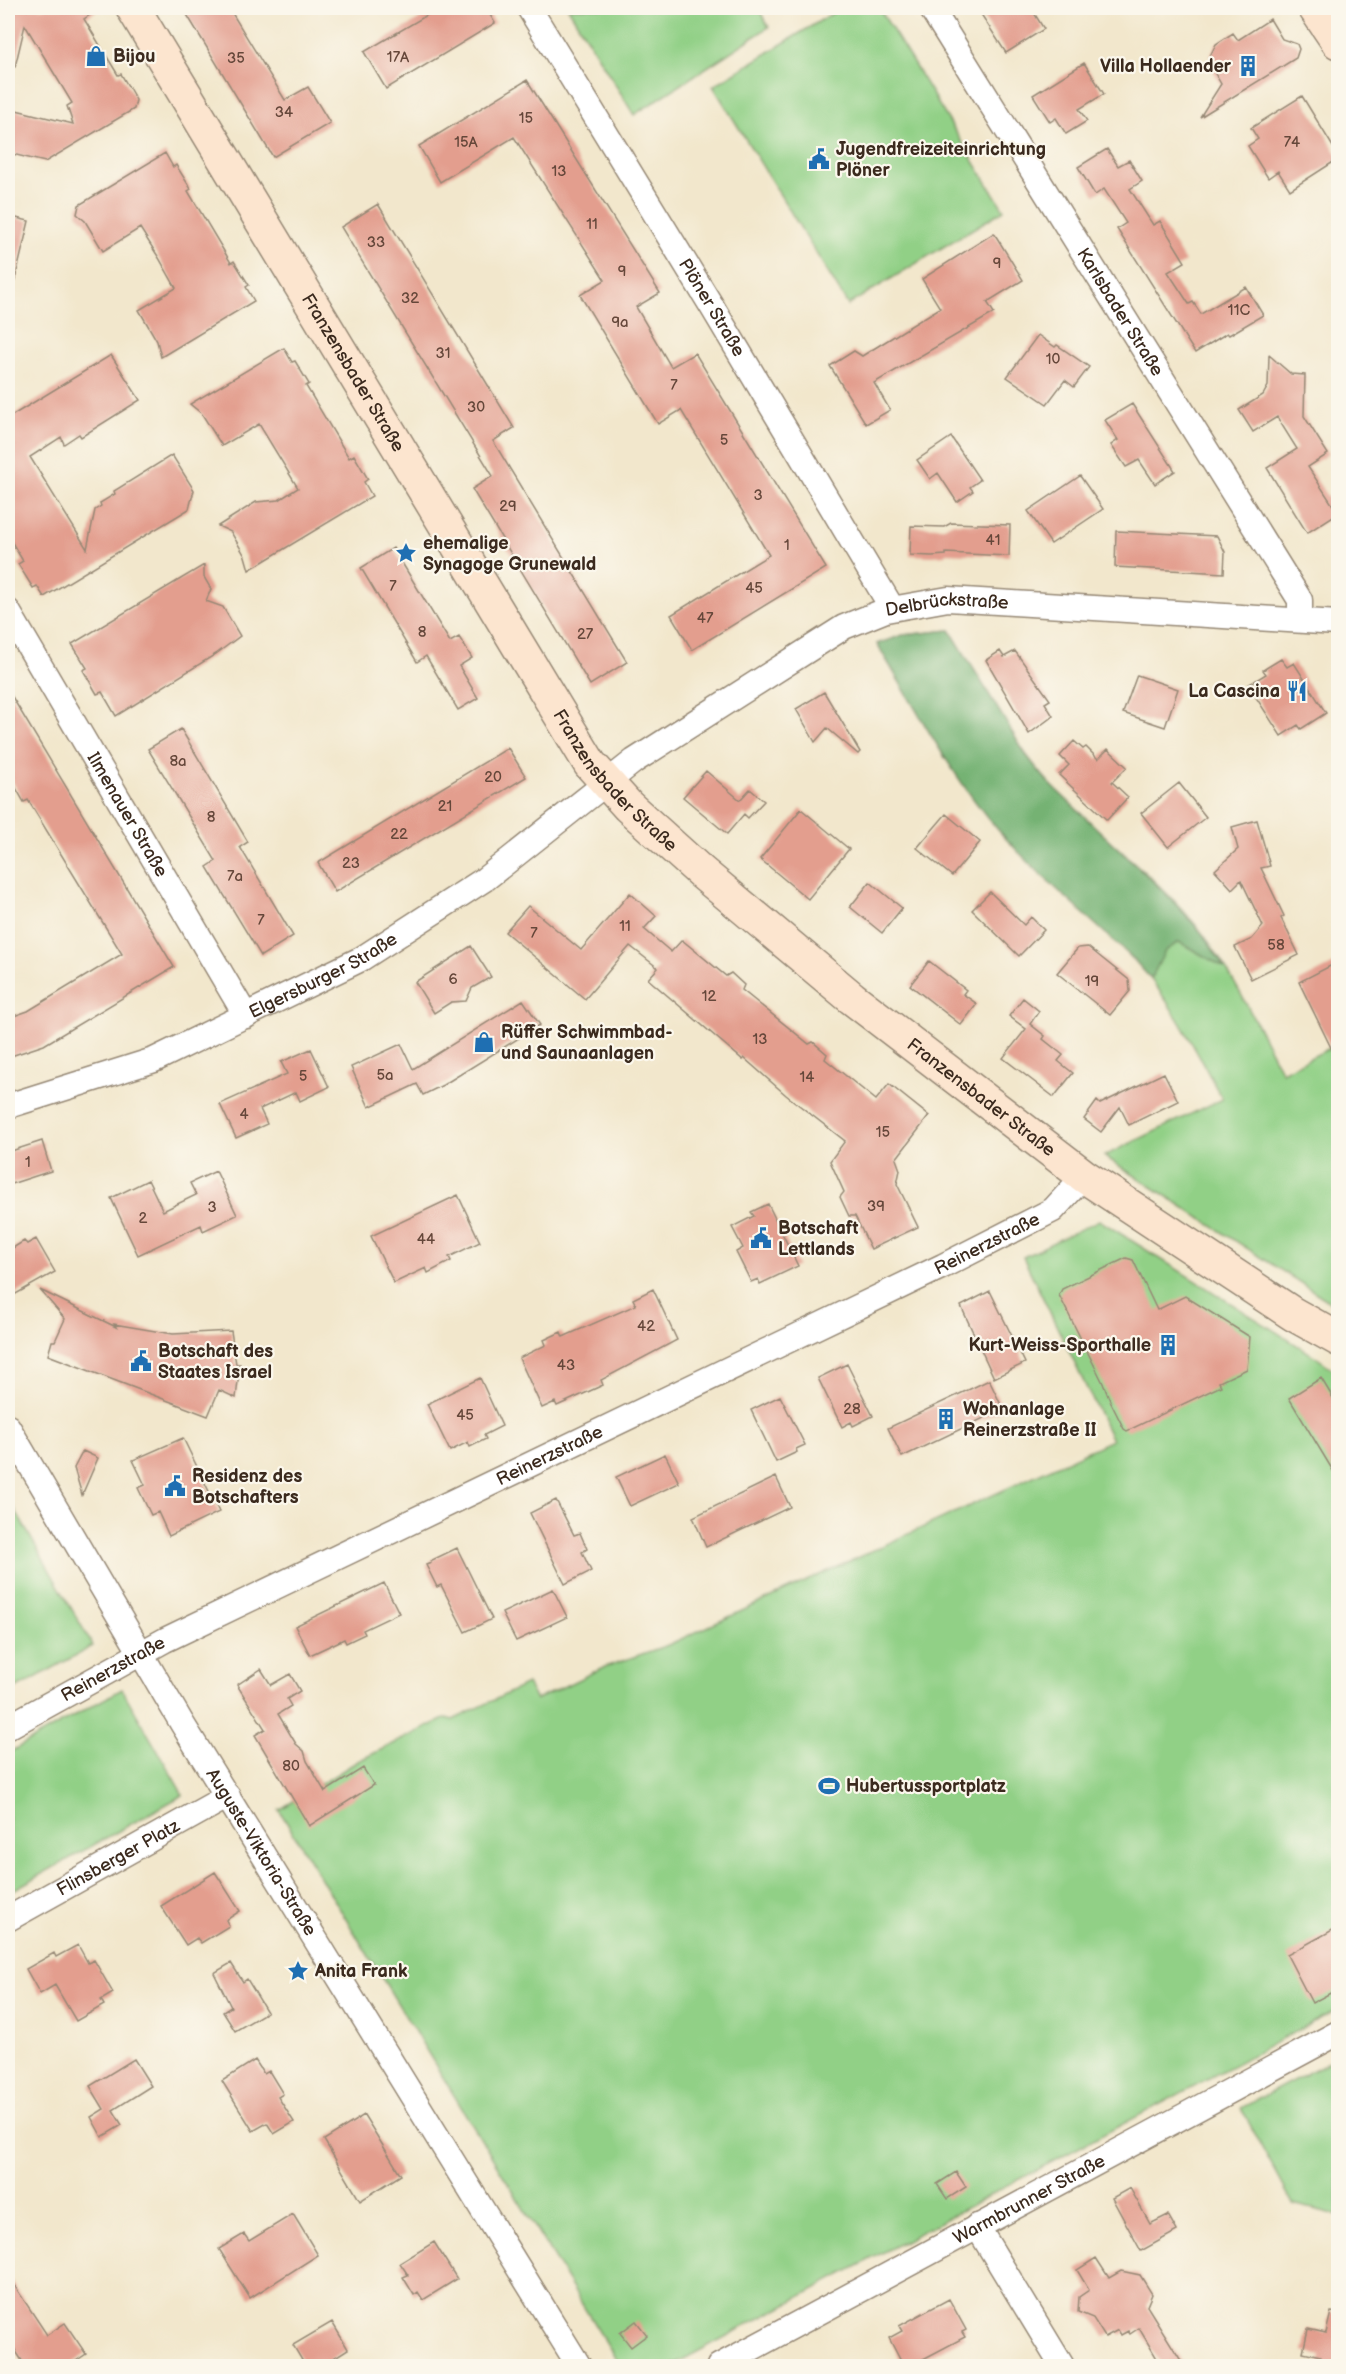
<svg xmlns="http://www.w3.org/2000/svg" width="1346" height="2374" font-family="'Balsamiq Sans',sans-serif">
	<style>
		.green { fill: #91d086; stroke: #667d52; stroke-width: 1.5 }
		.forest { fill: #74b273; stroke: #586e48; stroke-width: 1.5 }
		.building { fill: #e39e8e }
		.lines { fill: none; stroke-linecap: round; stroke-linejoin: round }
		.street-casing { stroke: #968875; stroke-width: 27 }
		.secondary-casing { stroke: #968875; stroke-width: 36 }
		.street { stroke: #fff; stroke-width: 24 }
		.secondary { stroke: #fce5cf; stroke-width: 33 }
		.labels { text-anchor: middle; stroke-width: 4.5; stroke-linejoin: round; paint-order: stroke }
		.number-label { font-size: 15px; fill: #65473a }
		.poi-label { font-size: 18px; font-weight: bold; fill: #3b2a1e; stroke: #fbf7ec; text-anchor: start }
		.street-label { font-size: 18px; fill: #3b2a1e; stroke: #fbf7ec }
	</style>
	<rect width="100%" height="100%" fill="#fbf7ec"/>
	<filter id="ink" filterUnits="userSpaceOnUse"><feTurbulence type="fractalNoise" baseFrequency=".0167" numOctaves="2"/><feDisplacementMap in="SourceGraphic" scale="12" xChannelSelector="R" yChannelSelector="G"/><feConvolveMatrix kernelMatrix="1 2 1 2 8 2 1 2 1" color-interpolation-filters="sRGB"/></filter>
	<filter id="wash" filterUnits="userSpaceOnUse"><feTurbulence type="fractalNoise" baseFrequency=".008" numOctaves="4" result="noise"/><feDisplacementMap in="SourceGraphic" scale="24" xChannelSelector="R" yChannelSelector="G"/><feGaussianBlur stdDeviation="1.35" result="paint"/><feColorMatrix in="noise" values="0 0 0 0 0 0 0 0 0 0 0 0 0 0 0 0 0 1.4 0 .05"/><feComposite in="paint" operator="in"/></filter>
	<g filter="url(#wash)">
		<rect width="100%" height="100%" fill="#f2e7cc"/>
		<!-- green -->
		<path class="green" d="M568 8H758L769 27 634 115Z
			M841 8H879L1004 210 848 305 713 86Z
			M950 630C980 680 1007 735 1046 779 1093 833 1159 876 1202 933 1234 975 1257 1026 1282 1072L1338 1044V1307L1104 1156 1222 1099C1197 1052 1171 1000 1135 960 1094 915 1043 880 1002 834 952 778 916 708 877 644L903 635Z
			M1099 1220 1316 1357 1338 1373V2009L671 2366H620L279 1810 358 1761 446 1718 453 1720 527 1684 536 1700 602 1668 668 1645 1112 1440 1023 1257Z
			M8 1498 93 1646 8 1693Z
			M122 1689 183 1795 8 1893V1753Z
			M1338 2057V2215L1293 2204 1241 2108Z"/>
		<!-- forest -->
		<path class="forest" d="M950 630 1026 755 1047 781 1164 892 1202 933 1225 968 1179 942 1165 951 1151 979 1134 960C1086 914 1025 865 984 813 943 761 912 701 877 644L903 635Z"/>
		<g id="blocks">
			<!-- building -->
			<path class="building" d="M8 8H100L84 19 118 75 121 74 136 100 134 109 45 162 8 153V108L73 124 67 106 72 103 25 25 15 67 8 66Z
				M183 8H229L285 100 308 87 330 123 273 157Z
				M439 8H486L495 23 386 89 364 52Z
				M977 8H1031L1044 29 1006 53Z
				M1270 19 1282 39 1297 44 1299 49 1296 58 1200 117 1221 84 1213 70 1210 56 1216 44 1233 33 1238 40Z
				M1084 63 1104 94 1079 109 1087 121 1066 134 1056 118 1050 122 1033 95Z
				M527 80 660 293 636 307 671 367 695 353 826 568 692 650 671 615 769 555 681 410 658 424 580 295 605 280 514 137 440 182 419 146Z
				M1302 96 1338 155V159L1290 190 1278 171 1268 178 1248 146 1258 139 1251 128Z
				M1107 149 1118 166 1129 160 1142 181 1130 189 1153 225 1160 221 1185 262 1168 272 1189 304 1193 302 1201 314 1246 287 1263 315 1229 335 1227 333 1195 353 1117 229 1126 223 1104 189 1095 195 1078 167Z
				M165 153 173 167 176 165 191 189 188 191 231 263 234 261 249 285 246 287 254 301 161 357 157 341 139 310 176 288 159 258 140 228 103 251 85 221 77 214 79 205Z
				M378 204 514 428 493 441 627 662 590 685 472 489 493 476 341 227Z
				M8 216 29 221 15 280 8 279Z
				M994 233 1023 280 987 302 994 313 874 383 890 410 866 424 830 366 854 351 862 356 940 308 922 279Z
				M1038 335 1055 347 1057 345 1089 367 1074 387 1065 380 1047 404 1007 377Z
				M284 348 292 362 295 361 309 384 306 386 349 458 354 455 368 479 364 482 372 496 249 570 245 556 231 532 218 526 256 502 279 500 298 488 259 424 222 446 202 414 190 404Z
				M111 355 140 400 81 437 79 434 64 444 61 437 30 457 87 549 95 510 101 506 100 503 115 494 114 491 172 455 194 490 189 509 44 597 37 586 33 588 18 564 23 561 8 536V418Z
				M1269 355 1291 374 1305 375 1304 416 1328 454 1308 467 1338 513 1307 533 1267 468 1297 449 1277 417 1253 432 1239 410 1263 395 1268 386Z
				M1132 404 1175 471 1155 484 1139 460 1126 467 1111 445 1118 440 1105 420Z
				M951 437 980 480 970 487 973 491 957 502 938 473 930 479 917 460Z
				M1080 476 1103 509 1051 544 1028 511Z
				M951 523 1010 525 1009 556 946 553V555L932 556 910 555 911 526 944 527Z
				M1116 531 1217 536 1225 552 1224 573 1115 567Z
				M393 548 450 642 459 637 472 658 459 666 478 698 458 710 426 656 417 662 361 568Z
				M204 565V577L211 589 206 601 223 607 240 636 216 654 116 716 102 692 97 694 83 670 87 668 72 644Z
				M1000 651 1004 657 1015 651 1050 700 1045 703 1053 716 1029 734 986 660Z
				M1281 659 1287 667 1294 663 1326 713 1301 729 1298 725 1281 736 1248 685 1266 674 1263 670Z
				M1137 675 1178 689 1165 727 1123 713Z
				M8 690 174 967 44 1045 8 1057V1018L28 1011 122 954 28 800 24 802 8 774Z
				M824 692 860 752 858 754 827 728 815 742 796 709Z
				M181 729 248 842 240 847 293 936 261 956 207 867 216 861 148 749Z
				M1074 741 1083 749 1086 747 1098 759 1108 749 1127 767 1112 782 1128 797 1107 820 1059 775 1069 765 1060 756Z
				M508 748 526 777 335 892 318 863Z
				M706 771 740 800 750 789 764 801 748 818 744 814 727 834 683 797Z
				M1179 783 1206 817 1168 847 1141 813Z
				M801 809 849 849 808 899 760 859Z
				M946 814 980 842 952 876 917 848Z
				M1257 820 1270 866 1261 868 1284 916 1281 918 1299 955 1251 979 1235 947 1252 939 1263 926 1241 880 1232 889 1215 870 1238 849 1232 827Z
				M870 882 902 908 882 933 850 907Z
				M990 892 1024 925 1031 917 1044 930 1019 956 972 910Z
				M630 893 656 916 644 929 671 952 682 940 726 976 731 973 744 985 742 990 809 1044 813 1042 827 1054 825 1059 876 1100 889 1084 929 1116 896 1159 900 1170 897 1184 918 1227 871 1249 855 1216H849L840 1197 844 1192 830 1161 845 1141 786 1095 744 1058 743 1060 648 979 658 968 630 946 585 999 505 932 528 906 581 950Z
				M471 946 491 977 472 988 466 1001 451 1002 434 1013 415 982Z
				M1088 947 1129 980 1130 991 1110 1015 1057 973 1078 948Z
				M929 961 966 990 963 994 977 1004 961 1025 910 985Z
				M1338 962V1062L1299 982Z
				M1023 998 1039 1011 1030 1024 1045 1036 1043 1039 1063 1055 1058 1061 1073 1073 1054 1097 1003 1058 1026 1029 1009 1016Z
				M523 1000 540 1025 443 1085 423 1095 417 1084 369 1107 351 1067 401 1044 413 1069Z
				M311 1049 329 1087 300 1101 296 1092 260 1109 267 1124 236 1138 220 1104 287 1074 281 1062Z
				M1164 1073 1178 1101 1129 1125 1120 1107 1101 1132 1084 1119 1097 1101 1100 1104Z
				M42 1141 51 1171 11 1184 8 1172V1152Z
				M216 1171 237 1215 203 1231 201 1225 138 1255 111 1198 148 1180 163 1211 196 1195 190 1183Z
				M458 1195 480 1242 449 1257 451 1261 428 1273 426 1268 394 1283 371 1236Z
				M768 1204 798 1266 760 1284 758 1279 751 1282 736 1252 743 1248 732 1227 754 1216 751 1212Z
				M36 1239 55 1272 14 1295 8 1284V1251L24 1241 27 1244Z
				M1126 1258 1133 1260 1157 1310 1185 1296 1250 1337 1247 1369 1219 1382 1221 1386 1127 1431 1124 1429 1111 1403 1102 1381 1059 1295 1062 1289Z
				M653 1289 677 1340 601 1380 603 1385 557 1406 555 1402 542 1408 519 1358 546 1345 544 1340 561 1332 563 1337 636 1305 633 1299Z
				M40 1290 116 1327 114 1324 173 1334 231 1331 236 1364H240L236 1398 219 1390 208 1416 48 1355 52 1341H55L65 1319Z
				M990 1291 1025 1363 994 1378 961 1306Z
				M847 1364 873 1416 853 1426 851 1422 842 1427 818 1378Z
				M480 1378 502 1426 484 1435 486 1439 470 1447 468 1442 450 1451 427 1404Z
				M1321 1378 1338 1406V1479L1289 1398Z
				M989 1380 1003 1409 902 1457 888 1428Z
				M780 1396 805 1445 796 1449 797 1452 776 1462 751 1410Z
				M183 1438 219 1512 169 1536 158 1512 151 1515 138 1488 145 1485 133 1460Z
				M83 1451 98 1458 82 1495 74 1468Z
				M665 1454 679 1483 630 1506 616 1477Z
				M776 1477 790 1507 706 1547 693 1517Z
				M556 1500 574 1535 580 1533 587 1549 582 1552 591 1571 565 1584 530 1513Z
				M457 1548 492 1619 465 1632 441 1585 437 1587 426 1565 431 1563 430 1561Z
				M384 1583 399 1613 363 1630 365 1634 346 1643 344 1639 310 1655 295 1626Z
				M553 1589 567 1617 516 1641 502 1613Z
				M261 1669 271 1685 290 1674 300 1691 287 1699 291 1706 278 1714 296 1744 304 1751 307 1761 325 1792 363 1768 374 1785 309 1826 255 1735 265 1729 237 1685Z
				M215 1872 240 1911 226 1920 229 1926 201 1943 197 1938 186 1945 161 1906Z
				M1338 1927V1989L1312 2003 1287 1955Z
				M78 1945 88 1963 94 1960 113 1993 101 2000 104 2005 76 2021 55 1985 40 1994 26 1969 54 1953 56 1957Z
				M231 1963 243 1982 247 1979 267 2012 235 2031 223 2012 231 2007 214 1973Z
				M134 2059 151 2086 113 2110 122 2125 102 2137 91 2117 104 2109 90 2086Z
				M255 2060 264 2074 269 2071 283 2094 278 2097 294 2122 274 2134 267 2123 253 2131 222 2081Z
				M364 2115 401 2175 360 2201 324 2140Z
				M956 2172 966 2187 947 2199 937 2184Z
				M1130 2188 1150 2224 1168 2215 1177 2231 1141 2251 1112 2198Z
				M293 2214 318 2255 250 2298 219 2249 244 2234 249 2241Z
				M434 2242 457 2279 423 2300 418 2292 414 2295 403 2277 408 2275 400 2263Z
				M1096 2258 1109 2278 1121 2271 1140 2275 1152 2294 1147 2306 1185 2367H1162L1139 2328 1130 2334 1128 2331 1121 2335 1118 2330 1105 2337 1093 2318 1078 2312 1079 2297 1089 2290 1077 2270Z
				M8 2276 47 2335 65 2323 86 2354 67 2367H26L8 2339Z
				M949 2299 966 2330 962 2332 965 2337 908 2367H904L889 2338 902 2331 899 2326Z
				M1331 2312 1338 2313V2367H1319L1321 2356 1303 2352 1308 2329 1326 2333Z
				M636 2321 647 2335 631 2347 620 2333Z
				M332 2322 348 2349 329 2361 333 2367H306L293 2345Z"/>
		</g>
	</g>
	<g filter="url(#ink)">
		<use href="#blocks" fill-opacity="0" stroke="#968875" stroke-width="1.5"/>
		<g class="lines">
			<defs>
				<g id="street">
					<path id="s1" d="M529 8 711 305 892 608"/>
					<path id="s2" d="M931 8 1300 600V620"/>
					<path id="s3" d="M8 611 246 1016"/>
					<path id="s4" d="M8 1106 154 1060 361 959 485 879 634 761 844 627 886 610 948 599 1338 623"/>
					<path id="s5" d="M8 1427 183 1725 579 2366"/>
					<path id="s6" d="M8 1727 165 1640 943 1266 1053 1210 1084 1176"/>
					<path id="s7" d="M8 1919 228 1796"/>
					<path d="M977 2226 1062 2366"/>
					<path id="s8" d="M719 2366 1338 2033"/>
				</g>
				<g id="secondary">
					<path id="s9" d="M133 8 573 736 590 764 628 806 701 872 852 998 1084 1176 1293 1314 1338 1339"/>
					<path d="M1315 8 1338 42"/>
				</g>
			</defs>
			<!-- street casing -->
			<use href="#street" class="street-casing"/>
			<!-- secondary casing -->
			<use href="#secondary" class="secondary-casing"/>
			<!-- street -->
			<use href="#street" class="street"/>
			<!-- secondary -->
			<use href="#secondary" class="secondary"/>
		</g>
	</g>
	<!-- icons -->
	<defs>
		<symbol id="shop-bare" viewBox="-9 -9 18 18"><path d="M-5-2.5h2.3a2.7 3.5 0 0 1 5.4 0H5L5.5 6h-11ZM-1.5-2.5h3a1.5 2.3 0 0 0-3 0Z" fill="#1f6fb2" stroke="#fbf7ec" stroke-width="2.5" paint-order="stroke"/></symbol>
		<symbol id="building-bare" viewBox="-9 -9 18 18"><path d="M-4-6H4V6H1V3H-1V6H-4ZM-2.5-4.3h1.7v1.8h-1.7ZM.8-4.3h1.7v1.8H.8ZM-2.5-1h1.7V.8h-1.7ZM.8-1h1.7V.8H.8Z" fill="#1f6fb2" stroke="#fbf7ec" stroke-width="2.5" paint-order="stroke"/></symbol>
		<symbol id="civic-bare" viewBox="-9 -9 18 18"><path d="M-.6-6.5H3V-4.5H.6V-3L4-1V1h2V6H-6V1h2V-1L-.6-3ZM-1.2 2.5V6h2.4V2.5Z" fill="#1f6fb2" stroke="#fbf7ec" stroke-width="2.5" paint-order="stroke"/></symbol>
		<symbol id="sight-bare" viewBox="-9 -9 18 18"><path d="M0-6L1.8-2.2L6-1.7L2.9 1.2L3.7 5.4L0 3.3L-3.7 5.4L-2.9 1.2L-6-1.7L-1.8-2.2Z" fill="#1f6fb2" stroke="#fbf7ec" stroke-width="2.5" paint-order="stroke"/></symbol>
		<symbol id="restaurant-bare" viewBox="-9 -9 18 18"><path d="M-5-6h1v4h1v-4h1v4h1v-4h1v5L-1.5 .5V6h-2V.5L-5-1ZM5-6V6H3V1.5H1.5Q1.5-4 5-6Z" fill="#1f6fb2" stroke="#fbf7ec" stroke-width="2.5" paint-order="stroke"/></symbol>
		<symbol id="stadium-bare" viewBox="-9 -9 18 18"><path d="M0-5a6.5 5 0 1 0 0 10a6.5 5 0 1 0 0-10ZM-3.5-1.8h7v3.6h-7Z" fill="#1f6fb2" stroke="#fbf7ec" stroke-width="2.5" paint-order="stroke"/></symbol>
	</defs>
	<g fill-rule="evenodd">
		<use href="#shop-bare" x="81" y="41" width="30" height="30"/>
		<use href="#building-bare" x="1233" y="51" width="30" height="30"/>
		<use href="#civic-bare" x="804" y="144" width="30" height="30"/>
		<use href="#sight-bare" x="391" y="538" width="30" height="30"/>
		<use href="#restaurant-bare" x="1282" y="676" width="30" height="30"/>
		<use href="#shop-bare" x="469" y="1027" width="30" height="30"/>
		<use href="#civic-bare" x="746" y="1223" width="30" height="30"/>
		<use href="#building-bare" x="1153" y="1330" width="30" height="30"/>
		<use href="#civic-bare" x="126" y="1346" width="30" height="30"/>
		<use href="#building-bare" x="931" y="1404" width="30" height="30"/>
		<use href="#civic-bare" x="160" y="1471" width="30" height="30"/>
		<use href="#stadium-bare" x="814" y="1771" width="30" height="30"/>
		<use href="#sight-bare" x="283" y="1956" width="30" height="30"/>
	</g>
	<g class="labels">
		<!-- number labels -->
		<g class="number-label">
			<text x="398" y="62">17A</text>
			<text x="236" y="63">35</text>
			<text x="284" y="117">34</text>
			<text x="526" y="123">15</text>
			<text x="466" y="147">15A</text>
			<text x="1292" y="147">74</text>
			<text x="559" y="176">13</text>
			<text x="592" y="229">11</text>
			<text x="376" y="247">33</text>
			<text x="997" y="268">9</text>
			<text x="622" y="276">9</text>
			<text x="410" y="303">32</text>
			<text x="1239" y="315">11C</text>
			<text x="620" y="327">9a</text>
			<text x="443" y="358">31</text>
			<text x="1053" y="364">10</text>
			<text x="674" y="390">7</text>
			<text x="476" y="412">30</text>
			<text x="724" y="445">5</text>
			<text x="758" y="500">3</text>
			<text x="508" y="511">29</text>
			<text x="993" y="545">41</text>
			<text x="787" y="550">1</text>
			<text x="393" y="591">7</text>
			<text x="754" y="593">45</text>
			<text x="705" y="623">47</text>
			<text x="422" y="637">8</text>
			<text x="585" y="639">27</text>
			<text x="178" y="766">8a</text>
			<text x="493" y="782">20</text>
			<text x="445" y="811">21</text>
			<text x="211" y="822">8</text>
			<text x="399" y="839">22</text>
			<text x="351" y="868">23</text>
			<text x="235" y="881">7a</text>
			<text x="261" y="925">7</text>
			<text x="625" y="931">11</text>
			<text x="534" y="938">7</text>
			<text x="1276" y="950">58</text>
			<text x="453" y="984">6</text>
			<text x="1092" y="986">19</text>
			<text x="709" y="1001">12</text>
			<text x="760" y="1044">13</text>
			<text x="385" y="1080">5a</text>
			<text x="303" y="1081">5</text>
			<text x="807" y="1082">14</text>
			<text x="244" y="1119">4</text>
			<text x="883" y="1137">15</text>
			<text x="28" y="1167">1</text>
			<text x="876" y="1211">39</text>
			<text x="212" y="1212">3</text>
			<text x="143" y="1223">2</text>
			<text x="426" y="1244">44</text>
			<text x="646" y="1331">42</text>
			<text x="566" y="1370">43</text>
			<text x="852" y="1414">28</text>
			<text x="465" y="1420">45</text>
			<text x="291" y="1771">80</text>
		</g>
		<!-- poi labels -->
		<g class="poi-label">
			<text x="113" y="62">Bijou</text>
			<text x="1231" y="72" text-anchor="end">Villa Hollaender</text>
			<text x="836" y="155">Jugendfreizeiteinrichtung<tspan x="836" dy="21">Plöner</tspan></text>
			<text x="423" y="549">ehemalige<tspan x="423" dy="21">Synagoge Grunewald</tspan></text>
			<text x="1280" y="697" text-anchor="end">La Cascina</text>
			<text x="501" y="1038">Rüffer Schwimmbad-<tspan x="501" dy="21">und Saunaanlagen</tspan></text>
			<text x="778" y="1234">Botschaft<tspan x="778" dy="21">Lettlands</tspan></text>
			<text x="1151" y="1351" text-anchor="end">Kurt-Weiss-Sporthalle</text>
			<text x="158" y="1357">Botschaft des<tspan x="158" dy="21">Staates Israel</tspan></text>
			<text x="963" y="1415">Wohnanlage<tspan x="963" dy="21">Reinerzstraße II</tspan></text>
			<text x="192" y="1482">Residenz des<tspan x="192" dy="21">Botschafters</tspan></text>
			<text x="846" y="1792">Hubertussportplatz</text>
			<text x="315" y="1977">Anita Frank</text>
		</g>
		<!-- street labels -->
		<g class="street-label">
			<text dy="6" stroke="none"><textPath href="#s1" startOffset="351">Plöner Straße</textPath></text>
			<text dy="6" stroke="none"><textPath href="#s2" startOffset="358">Karlsbader Straße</textPath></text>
			<text dy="6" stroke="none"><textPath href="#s9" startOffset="426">Franzensbader Straße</textPath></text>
			<text dy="6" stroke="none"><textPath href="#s4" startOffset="1077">Delbrückstraße</textPath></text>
			<text dy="6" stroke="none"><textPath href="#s9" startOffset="912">Franzensbader Straße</textPath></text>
			<text dy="6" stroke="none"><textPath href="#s3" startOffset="236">Ilmenauer Straße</textPath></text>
			<text dy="6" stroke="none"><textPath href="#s4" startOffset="342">Elgersburger Straße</textPath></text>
			<text dy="6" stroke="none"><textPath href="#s9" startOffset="1398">Franzensbader Straße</textPath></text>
			<text dy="6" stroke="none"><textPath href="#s6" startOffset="1092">Reinerzstraße</textPath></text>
			<text dy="6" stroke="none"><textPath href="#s6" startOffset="606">Reinerzstraße</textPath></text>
			<text dy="6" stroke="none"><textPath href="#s6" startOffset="120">Reinerzstraße</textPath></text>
			<text dy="6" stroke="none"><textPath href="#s5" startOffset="495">Auguste-Viktoria-Straße</textPath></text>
			<text dy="6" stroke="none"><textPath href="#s7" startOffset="126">Flinsberger Platz</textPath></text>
			<text dy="6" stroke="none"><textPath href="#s8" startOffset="352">Warmbrunner Straße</textPath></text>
		</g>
	</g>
	<!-- margin -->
	<rect width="1346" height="2374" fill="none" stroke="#fbf7ec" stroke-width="30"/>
</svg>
